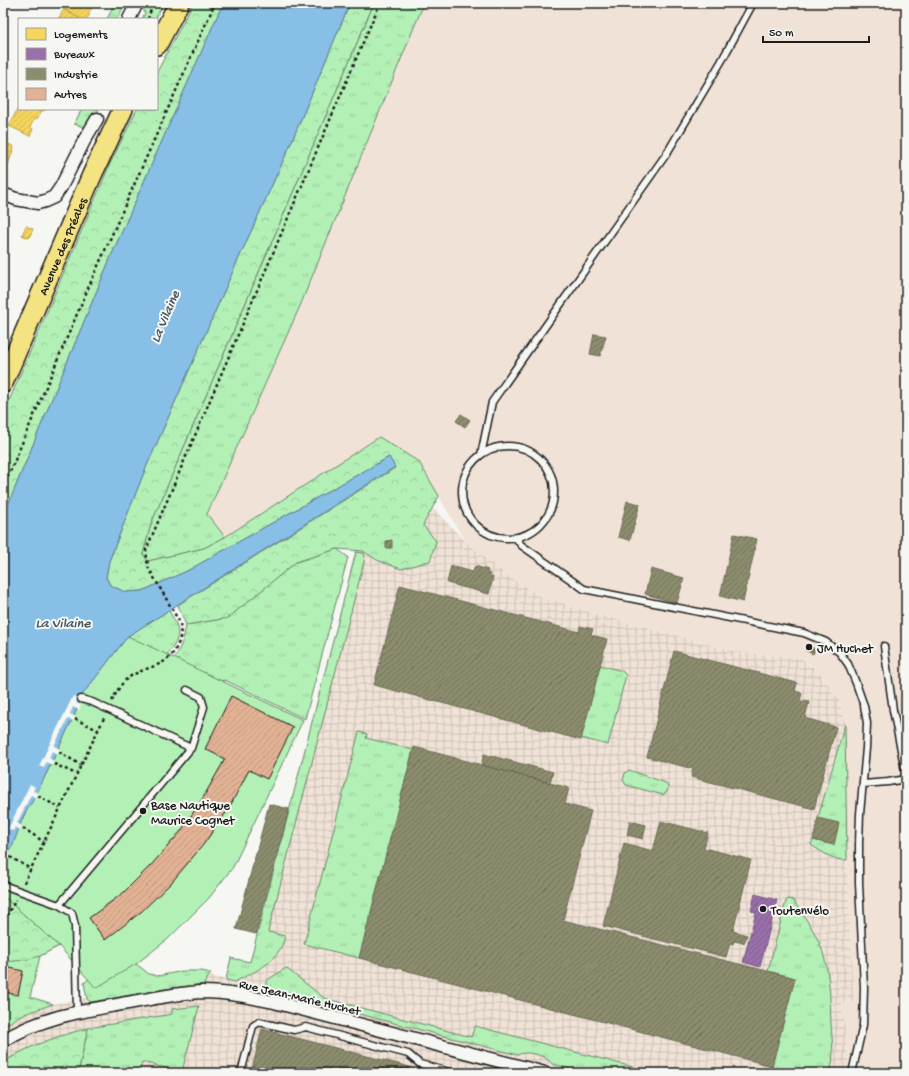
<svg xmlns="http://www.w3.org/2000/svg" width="909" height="1076" font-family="'Gochi Hand',sans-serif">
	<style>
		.built { fill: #f0e2d6 }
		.industrial { fill: url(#industrial-grid) }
		.grass { fill: url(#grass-tufts); stroke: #688669 }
		.forest { fill: url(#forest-crowns); stroke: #688669 }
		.pitch { fill: #b3f0b6; stroke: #688669 }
		.water { fill: #88bfe6; stroke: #5d7e95 }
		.pier { fill: #f6f6f2 }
		.homes { fill: url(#homes-hatch); stroke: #b59e49 }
		.offices { fill: url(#offices-hatch); stroke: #745780 }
		.industry { fill: url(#industry-hatch); stroke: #6a6a55 }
		.building { fill: url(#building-hatch); stroke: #1c1c1c }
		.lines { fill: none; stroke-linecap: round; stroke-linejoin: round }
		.service-casing { stroke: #1c1c1c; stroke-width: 9 }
		.minor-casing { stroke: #1c1c1c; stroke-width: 15 }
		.primary-casing { stroke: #1c1c1c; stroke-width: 22 }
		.path { stroke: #1c1c1c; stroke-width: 2.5; stroke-dasharray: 3 3; stroke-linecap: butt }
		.service { stroke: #f6f6f2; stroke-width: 6 }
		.minor { stroke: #f6f6f2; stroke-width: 12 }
		.primary { stroke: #f4e382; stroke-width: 19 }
		.poi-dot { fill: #1c1c1c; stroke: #f6f6f2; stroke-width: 1.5 }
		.labels { text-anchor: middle; stroke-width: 4; stroke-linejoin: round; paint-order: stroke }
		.street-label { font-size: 13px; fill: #1c1c1c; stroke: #f6f6f2 }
		.poi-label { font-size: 13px; fill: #1c1c1c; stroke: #f6f6f2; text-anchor: start }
		.water-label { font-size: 14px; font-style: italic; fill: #425563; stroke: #f6f6f2 }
	</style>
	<defs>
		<pattern id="industrial-grid" width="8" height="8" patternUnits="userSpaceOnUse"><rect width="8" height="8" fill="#f0e2d6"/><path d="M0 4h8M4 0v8" fill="none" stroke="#cdc1b7"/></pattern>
		<pattern id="grass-tufts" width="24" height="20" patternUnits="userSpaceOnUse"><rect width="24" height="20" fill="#b3f0b6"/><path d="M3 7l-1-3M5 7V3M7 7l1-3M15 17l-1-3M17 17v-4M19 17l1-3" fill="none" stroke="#99cd9c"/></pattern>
		<pattern id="forest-crowns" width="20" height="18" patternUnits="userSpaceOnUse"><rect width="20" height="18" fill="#b3f0b6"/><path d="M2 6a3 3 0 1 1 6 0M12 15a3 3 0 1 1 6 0" fill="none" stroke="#99cd9c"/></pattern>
		<pattern id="homes-hatch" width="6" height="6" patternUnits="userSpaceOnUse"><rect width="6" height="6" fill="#f6d55c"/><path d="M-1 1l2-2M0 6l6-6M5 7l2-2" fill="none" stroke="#d2b64f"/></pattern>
		<pattern id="offices-hatch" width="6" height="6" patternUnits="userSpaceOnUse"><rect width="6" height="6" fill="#9970ab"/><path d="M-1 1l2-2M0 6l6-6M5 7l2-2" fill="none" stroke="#7c5b8a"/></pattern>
		<pattern id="industry-hatch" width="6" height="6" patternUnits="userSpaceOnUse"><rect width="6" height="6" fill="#8c8c6e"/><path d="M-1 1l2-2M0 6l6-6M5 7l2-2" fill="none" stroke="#72725a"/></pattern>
		<pattern id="building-hatch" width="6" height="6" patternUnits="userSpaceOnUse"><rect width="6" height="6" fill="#e3b294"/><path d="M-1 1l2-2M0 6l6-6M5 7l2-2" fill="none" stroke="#c2987f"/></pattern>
	</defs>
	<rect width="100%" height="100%" fill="#f6f6f2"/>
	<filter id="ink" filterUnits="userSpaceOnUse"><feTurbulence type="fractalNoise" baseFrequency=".025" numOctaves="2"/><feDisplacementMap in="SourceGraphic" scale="8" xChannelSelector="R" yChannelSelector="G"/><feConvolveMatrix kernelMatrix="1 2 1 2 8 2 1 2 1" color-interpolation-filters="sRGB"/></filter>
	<g filter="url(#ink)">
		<!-- built -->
		<path class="built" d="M424 3H906V1073H847L849 1065 842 1003 854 1002 846 849 842 712 839 700 829 685 819 672 810 664 801 658 738 652 589 612 539 596 505 574 465 541 419 462 379 437 225 537 207 514 300 306Z"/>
		<!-- industrial -->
		<path class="industrial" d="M427 502 465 541 505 574 539 596 589 612 738 652 801 658 819 672 829 685 839 700 845 724 846 849 854 1002 842 1003 849 1065 847 1073H3V1027L19 1016 53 1004 196 977 210 976 225 979 231 958 250 962 364 519Z"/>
		<!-- grass -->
		<path class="grass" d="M115 3H126L117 19H107Z
			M143 3H164L155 19H142L145 13 142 7Z
			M374 3H424L300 306 207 514 225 537 204 548 148 561 143 554 151 524Z
			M82 109H99L89 127H84L74 124Z
			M337 549 348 557 305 719 225 680 207 684 172 662C180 650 184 639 186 625L228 618 296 562Z
			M356 552 364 553 365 558 268 932 285 936C278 964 258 969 235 982L226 980 231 958 250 962Z
			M169 610C171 616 176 621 177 627 181 640 171 652 161 659L128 636Z
			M600 665 622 671 626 675 608 745 581 738Z
			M845 724 847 860C834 861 822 852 811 845L813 840 834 845 818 818Z
			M359 732 367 734 366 738 413 750 359 958 304 944Z
			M629 770 666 783 668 787 667 792 663 795 626 785 623 780 625 773Z
			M3 896 59 946 40 956 30 997 53 1004 19 1016 3 1027Z
			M788 899 793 900C802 913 812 927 819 942 830 967 830 997 831 1024 832 1041 835 1057 830 1073H770L795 978 768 971 786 901Z
			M135 963 149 974 157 976 184 971H201L211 973 204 984 164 989 91 1002 87 999 84 983 91 977Z
			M286 968 324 998 471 1037 475 1026 656 1073H586L552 1064C546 1055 526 1050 518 1055L266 990V981Z
			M199 1006 182 1072 142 1062 139 1073 123 1071 122 1073H78L88 1028 172 1014V1009Z"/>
		<!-- forest -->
		<path class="forest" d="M193 3H223L112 254 3 517V415L110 164 137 109H157V72Z
			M350 3H374L151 524 143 554 148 561 204 548 225 537 379 437 419 462 439 496 423 525 436 541 430 561 401 569 377 560 363 551 337 549 296 562 228 618 186 625 178 605 395 468 389 457 187 571 142 591 125 592 110 585 106 577 109 561 145 470 233 271 288 150Z
			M3 896 59 946 40 956 26 960 3 962Z
			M88 1028 78 1073H21L6 1069 7 1060C32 1044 59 1036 88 1028Z"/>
		<!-- pitch -->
		<path class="pitch" d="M128 636 303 720 233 867 209 898 168 939 136 964 96 988 59 946 3 896V860L13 845 17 831 29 805 35 797 75 714 82 695Z"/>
		<!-- water -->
		<path class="water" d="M223 3H350L288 150 233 271 145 470 109 561 106 578 110 585 125 592 142 591 187 571 389 457 395 467 128 636 82 695 75 714 35 797 23 817 13 845 3 860V517L112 254Z"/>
		<!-- pier -->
		<path class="pier" d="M73 696 78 698 76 703 81 705 79 710 73 707 70 714 76 717 73 721 68 719 54 746 60 749 57 754 52 751 49 758 54 761 52 765 46 762 44 768 39 766Z
			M30 784 35 787 33 791 39 793 36 798 31 795 17 823 22 826 20 830 15 827 13 831 8 829Z"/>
		<!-- homes -->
		<path class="homes" d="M69 3H96L88 13 90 14 87 19H81L65 10Z
			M64 9 65 10 81 19H58Z
			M21 109H45L44 111 42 110 37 119 35 118 30 127 33 129 30 136 9 126 17 110 20 112Z
			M3 141 14 147 8 165 3 163Z
			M26 226 33 229 29 238 22 235Z"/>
		<!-- offices -->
		<path class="offices" d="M755 894 777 900 760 967 743 962 756 912 751 911Z"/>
		<!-- industry -->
		<path class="industry" d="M594 334 606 336 600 356 590 354Z
			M461 414 470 420 465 427 456 421Z
			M627 501 640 504 630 540 618 537Z
			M734 534 757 539 743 602 720 596Z
			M392 540V548H386V541Z
			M451 566 473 572 475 566 488 570 487 573 490 574V576L493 577 489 594 447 583Z
			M651 569 684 578 677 603 645 594Z
			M400 585 579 632 580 626 593 629 591 635 607 639 581 740 374 685Z
			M808 645 815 649 813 654 805 650Z
			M674 651 797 683 795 691 802 693 800 701 809 702 805 718 836 727 814 809 691 777 693 769 647 757Z
			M414 747 569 788 565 804 591 811 563 920 795 978 772 1066 359 958Z
			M484 754 553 772 550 783 481 765Z
			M269 804 289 809 256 934 236 929Z
			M818 818 839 823 834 845 813 840Z
			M630 821 646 825 643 839 627 835Z
			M661 821 708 833 704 848 751 860 733 931 747 935 744 943 734 941 733 944 730 943 726 957 603 926 624 843 653 851Z
			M262 1029 410 1067 408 1073H251Z"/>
		<!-- building -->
		<path class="building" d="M231 696 293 727 267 779 249 770 228 810 203 845 171 883 141 912 105 940 89 918 123 893 153 863 181 831 204 796 225 759 205 749Z
			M6 967 23 971 18 995 4 992 6 986 3 985V978Z"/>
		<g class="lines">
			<defs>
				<path id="service" d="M462 492a46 46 0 1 1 92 0a46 46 0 1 1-92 0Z
					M481 455 492 402 667 153 721 62 753 3
					M516 538 521 545 584 589 804 633 826 642 840 653 848 664 856 683 864 706 867 723 866 748 860 814 859 843V883L864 988 863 1025 852 1073
					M884 646 893 710 906 775
					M81 699 92 702 191 748
					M863 784 888 782 906 779
					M3 885 59 905
					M77 1012 75 926 72 913 59 905 191 748 204 707 201 697 187 690
					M241 1073 253 1026 259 1022 294 1030 306 1027 408 1054 420 1064 453 1073"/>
				<path id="minor" d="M129 19 137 3
					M3 194 16 199 38 203 45 201 54 197 61 187 85 139 97 119
					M3 1041C42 1016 88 1010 133 1002 156 998 179 993 202 992 226 992 250 997 274 1002L545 1073"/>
				<g id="primary">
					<path d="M157 45 179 3"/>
					<path id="s1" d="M3 383 92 175 123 109"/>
				</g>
			</defs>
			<!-- service casing -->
			<use href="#service" class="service-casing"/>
			<!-- minor casing -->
			<use href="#minor" class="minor-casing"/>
			<!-- primary casing -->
			<use href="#primary" class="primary-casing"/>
			<!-- path -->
			<path class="path" d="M148 19 153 3
				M3 488 86 293 215 3
				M112 701C116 693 121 683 128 678 148 664 168 669 178 644 181 637 181 631 180 623L148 567 146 550 380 3
				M75 719 98 730
				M59 752 81 765
				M54 764 76 774
				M38 796 60 808
				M23 828 44 842
				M10 857 31 869
				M24 883 104 718
				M3 921 16 900"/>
			<!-- service -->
			<use href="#service" class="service"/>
			<!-- minor -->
			<use href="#minor" class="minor"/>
			<!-- primary -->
			<use href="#primary" class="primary"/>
		</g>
	</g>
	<!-- markers -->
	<g class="poi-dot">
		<circle cx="809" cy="647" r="4"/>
		<circle cx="143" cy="811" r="4"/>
		<circle cx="763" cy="909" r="4"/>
	</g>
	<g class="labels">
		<!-- street labels -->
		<g class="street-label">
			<text dy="5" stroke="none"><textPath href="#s1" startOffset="149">Avenue des Préales</textPath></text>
			<text transform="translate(300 996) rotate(13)" y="5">Rue Jean-Marie Huchet</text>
		</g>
		<!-- poi labels -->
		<g class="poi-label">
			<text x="817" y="652">JM Huchet</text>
			<text x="151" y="809">Base Nautique<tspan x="151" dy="15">Maurice Cognet</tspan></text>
			<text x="771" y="914">Toutenvélo</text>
		</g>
		<!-- water labels -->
		<g class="water-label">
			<text transform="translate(164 316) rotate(-67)" y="5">La Vilaine</text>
			<text x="63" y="627">La Vilaine</text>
		</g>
	</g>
	<!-- margin -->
	<rect width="909" height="1076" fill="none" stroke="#f6f6f2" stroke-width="16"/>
	<rect x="8" y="8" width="893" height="1060" fill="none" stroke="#1c1c1c" stroke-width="1.5" filter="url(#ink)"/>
	<!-- legend -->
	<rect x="18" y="18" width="140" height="92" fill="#f6f6f2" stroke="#9f9f9c"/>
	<rect x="26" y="28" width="20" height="12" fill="#f6d55c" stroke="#9f9f9c"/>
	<text x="54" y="38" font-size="12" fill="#1c1c1c">Logements</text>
	<rect x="26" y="48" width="20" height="12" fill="#9970ab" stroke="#9f9f9c"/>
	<text x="54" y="58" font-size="12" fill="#1c1c1c">Bureaux</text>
	<rect x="26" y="68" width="20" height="12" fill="#8c8c6e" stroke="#9f9f9c"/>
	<text x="54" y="78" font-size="12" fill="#1c1c1c">Industrie</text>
	<rect x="26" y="88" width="20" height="12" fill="#e3b294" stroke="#9f9f9c"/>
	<text x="54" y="98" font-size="12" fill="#1c1c1c">Autres</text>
	<!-- scale -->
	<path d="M763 36v6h106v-6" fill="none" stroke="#1c1c1c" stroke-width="2"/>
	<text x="769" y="36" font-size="12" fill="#1c1c1c" stroke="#f6f6f2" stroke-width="3" paint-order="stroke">50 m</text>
</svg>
